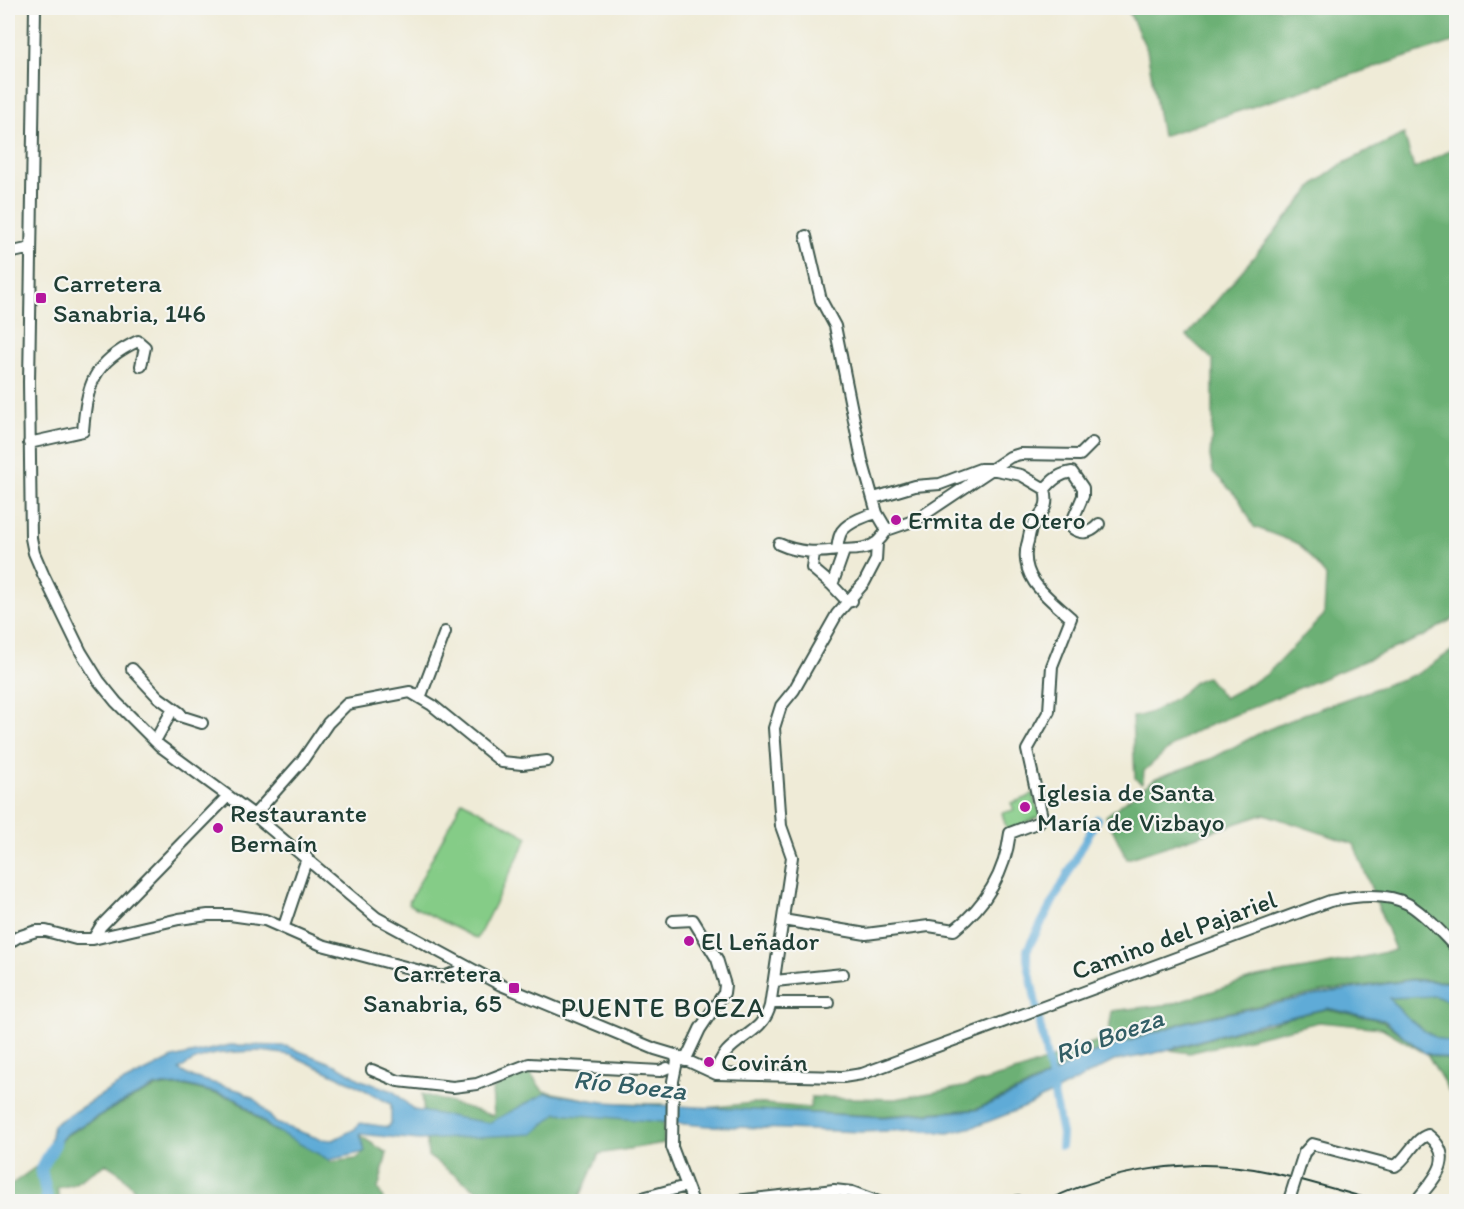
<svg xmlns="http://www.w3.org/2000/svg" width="1464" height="1209" font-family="Itim,sans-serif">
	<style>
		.green { fill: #85cc87; stroke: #52845e; stroke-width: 1.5 }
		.forest { fill: #6cb074; stroke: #467654; stroke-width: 1.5 }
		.water { fill: #5eabd7; stroke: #3e7486; stroke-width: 1.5; fill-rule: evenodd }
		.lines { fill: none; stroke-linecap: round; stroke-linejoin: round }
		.canal { stroke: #5eabd7; stroke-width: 8 }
		.river { stroke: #5eabd7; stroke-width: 12 }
		.minor-casing { stroke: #3e574c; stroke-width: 14 }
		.minor { stroke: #fff; stroke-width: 10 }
		.rail { stroke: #1f3d34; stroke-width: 2 }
		.minor-bridge-casing { stroke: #3e574c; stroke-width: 14; stroke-linecap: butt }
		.minor-bridge { stroke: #fff; stroke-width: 10 }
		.poi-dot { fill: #b5179e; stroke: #f6f6f2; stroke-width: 2 }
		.labels { text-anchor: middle; stroke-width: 4.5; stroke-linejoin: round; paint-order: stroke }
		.poi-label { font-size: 26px; fill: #1f3d34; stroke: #f6f6f2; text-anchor: start }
		.street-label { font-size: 26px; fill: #1f3d34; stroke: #f6f6f2 }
		.neighbourhood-label { font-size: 27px; letter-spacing: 1.5px; fill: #1f3d34; stroke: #f6f6f2 }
		.water-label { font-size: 27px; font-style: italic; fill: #325e65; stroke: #f6f6f2 }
	</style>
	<rect width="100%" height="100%" fill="#f6f6f2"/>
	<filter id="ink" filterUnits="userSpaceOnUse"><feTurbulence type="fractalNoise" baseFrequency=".0167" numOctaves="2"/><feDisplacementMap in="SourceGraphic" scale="12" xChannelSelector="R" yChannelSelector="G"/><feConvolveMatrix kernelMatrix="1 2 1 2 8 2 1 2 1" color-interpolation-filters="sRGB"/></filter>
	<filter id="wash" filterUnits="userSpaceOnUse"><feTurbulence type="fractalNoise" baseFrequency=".008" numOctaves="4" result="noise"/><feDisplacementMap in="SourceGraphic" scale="24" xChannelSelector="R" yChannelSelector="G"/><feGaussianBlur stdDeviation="1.35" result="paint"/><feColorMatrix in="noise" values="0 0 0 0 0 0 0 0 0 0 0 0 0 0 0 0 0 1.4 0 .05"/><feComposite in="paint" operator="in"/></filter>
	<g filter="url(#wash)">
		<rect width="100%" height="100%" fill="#efebd7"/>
		<!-- green -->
		<path class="green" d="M1032 793 1041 816 1007 831 1002 813 1014 810 1011 803 1028 797Z
			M462 801 528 837 477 939 408 904Z"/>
		<!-- forest -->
		<path class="forest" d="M1127 8H1456V41L1162 136 1147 50Z
			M1404 134 1414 169 1456 147V617L1424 636 1196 731 1173 745 1144 771 1143 782 1141 783 1135 778 1132 717C1149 716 1170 702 1183 692 1191 686 1197 678 1207 677L1224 698 1266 675 1324 615 1326 576 1299 544 1254 527 1239 499 1213 472 1210 456 1213 420V360L1187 336 1316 183 1342 164Z
			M1456 648V982L1412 979 1326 991 1187 1021 1085 1055 1032 1084 976 1109 883 1116 706 1108 753 1103 810 1108 811 1097 896 1099 963 1087 1021 1070 1108 1037 1112 1011 1172 1004 1257 977 1318 967 1395 950 1354 844 1265 814 1127 859 1106 816 1156 778 1213 758 1262 732 1304 714 1419 673Z
			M1414 996H1435L1456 1004V1043C1432 1042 1404 1016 1389 998Z
			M1327 1009 1383 1021 1423 1052 1382 1028 1319 1022 1189 1053 1170 1050 1243 1029 1269 1024 1291 1017Z
			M1427 1054 1456 1062V1103Z
			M526 1068 543 1091 605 1103 663 1104 664 1143 599 1154 578 1201H492L428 1156 422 1094 494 1116 492 1090Z
			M186 1086 235 1099 271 1129 327 1152 330 1162 356 1159 365 1152 359 1135 387 1153 378 1189 384 1201H144L120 1173 106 1164 72 1185 57 1188 60 1201H8V1187L48 1158 67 1135 119 1105 157 1087Z"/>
		<!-- water -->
		<path class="water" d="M1412 980 1456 983V1004L1435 996 1389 998C1404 1017 1432 1042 1456 1043V1061L1425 1053 1384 1020 1327 1008 1242 1028 1152 1054 1114 1061 1028 1106 977 1126 948 1133 915 1130 862 1132 708 1126 557 1113 533 1134 419 1140 360 1134 365 1152 329 1160 271 1128 236 1098 186 1085 156 1086 119 1104 66 1134 47 1157 53 1125 114 1087 173 1058 230 1045 286 1046 338 1066 361 1080 393 1091 414 1110 489 1123 546 1093 603 1102 883 1117 976 1110 1033 1085 1085 1056 1187 1022 1326 993ZM261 1051 291 1055 350 1082 391 1104V1123L388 1127 360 1123 355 1129 333 1140 320 1139 276 1123 257 1101 241 1091 189 1076 179 1070C203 1051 230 1052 261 1051Z"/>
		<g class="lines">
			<!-- canal -->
			<path class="canal" d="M1061 1146 1062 1134 1027 959V950L1097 819"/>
			<!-- river -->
			<path class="river" d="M48 1202 41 1169 55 1144"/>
		</g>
	</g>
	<g filter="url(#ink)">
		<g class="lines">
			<defs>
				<path id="minor" d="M35 8 29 382 31 538 34 553 43 574 81 652 99 681 116 702 160 746 254 815 377 918 501 985 655 1049 675 1055 677 1061 673 1081 672 1147 693 1202
					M8 260 9 253 31 248
					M29 443 83 431C87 384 93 362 138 341L145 347 141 366
					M1045 489C1053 479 1060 474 1072 472L1083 488V496L1071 524 1072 528C1082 535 1091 533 1099 524
					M887 530 916 520 1010 457 1020 454 1080 455 1092 443
					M779 544C799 553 817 553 838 550 850 549 864 551 874 544 880 541 883 535 887 530L877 513 862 460 835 326 821 300 806 236
					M837 550C838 544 838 537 842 531 849 522 867 515 877 513
					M814 553 812 568 832 585 848 602 852 601
					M832 585 844 551
					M132 669 158 697 180 713V716L202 723
					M420 698 445 632
					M155 741 173 709
					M254 815 302 761 328 723 347 704 410 692 432 705 502 762 522 764 547 761
					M783 920 866 934 929 926 954 930C985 906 1005 873 1010 833L1039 822 1042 817 1027 750 1049 711 1052 666 1071 618C1049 598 1019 579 1027 545 1029 540 1029 532 1032 527 1041 511 1050 510 1045 489L1021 475 991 469H980L940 484 914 486 874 498
					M673 921 693 920 717 959 725 985 724 993 700 1029 685 1061
					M284 926 307 858
					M93 939 101 926 228 796
					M8 943 18 937 36 931H46L76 939H93L179 919 208 915H230L265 920 322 945 443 977 467 968
					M775 981 843 974
					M771 1003H829
					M675 1055 716 1074 843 1077 862 1074 1330 901C1353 896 1387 892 1408 904 1425 914 1443 934 1456 948
					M372 1070 398 1081 453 1087 477 1084 529 1064 660 1071 667 1068
					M716 1074C722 1038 762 1038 770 1006L792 857 781 826 774 728 781 706 794 690 837 614 864 583 876 560 877 543
					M1304 1153 1312 1144 1395 1166C1408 1158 1413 1140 1428 1135 1455 1156 1437 1176 1420 1196
					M628 1202 686 1186
					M727 1202 834 1190 852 1192 879 1202
					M1018 1202V1201"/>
			</defs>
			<!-- minor casing -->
			<use href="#minor" class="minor-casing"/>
			<!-- minor -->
			<use href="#minor" class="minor"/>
			<!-- rail -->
			<path class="rail" d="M1044 1202C1111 1169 1195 1156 1269 1172 1306 1180 1343 1192 1380 1202"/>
			<defs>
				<path id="minor-bridge" d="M1290 1197 1304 1153"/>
			</defs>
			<!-- minor-bridge casing -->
			<use href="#minor-bridge" class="minor-bridge-casing"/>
			<!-- minor-bridge -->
			<use href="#minor-bridge" class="minor-bridge"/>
		</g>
	</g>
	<!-- markers -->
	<g class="poi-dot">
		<rect x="35" y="292" width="12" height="12" rx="3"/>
		<circle cx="896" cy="520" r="6"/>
		<circle cx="1025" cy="807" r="6"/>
		<circle cx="218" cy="828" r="6"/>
		<circle cx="689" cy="941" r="6"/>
		<rect x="508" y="982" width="12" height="12" rx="3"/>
		<circle cx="709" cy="1062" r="6"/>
	</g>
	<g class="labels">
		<!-- poi labels -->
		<g class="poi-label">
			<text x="53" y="292">Carretera<tspan x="53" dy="30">Sanabria, 146</tspan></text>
			<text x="908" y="529">Ermita de Otero</text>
			<text x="1037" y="801">Iglesia de Santa<tspan x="1037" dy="30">María de Vizbayo</tspan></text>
			<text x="230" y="822">Restaurante<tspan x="230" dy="30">Bernaín</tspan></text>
			<text x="701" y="950">El Leñador</text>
			<text x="502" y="982" text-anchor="end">Carretera<tspan x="502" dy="30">Sanabria, 65</tspan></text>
			<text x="721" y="1071">Covirán</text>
		</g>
		<!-- street labels -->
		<g class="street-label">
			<text transform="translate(1174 935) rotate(-20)" y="9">Camino del Pajariel</text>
		</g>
		<!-- neighbourhood labels -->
		<g class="neighbourhood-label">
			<text x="663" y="1017">PUENTE BOEZA</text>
		</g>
		<!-- water labels -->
		<g class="water-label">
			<text transform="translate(1109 1036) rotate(-20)" y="9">Río Boeza</text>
			<text transform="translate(630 1085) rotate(6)" y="9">Río Boeza</text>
		</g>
	</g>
	<!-- margin -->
	<rect width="1464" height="1209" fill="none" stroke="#f6f6f2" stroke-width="30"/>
</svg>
